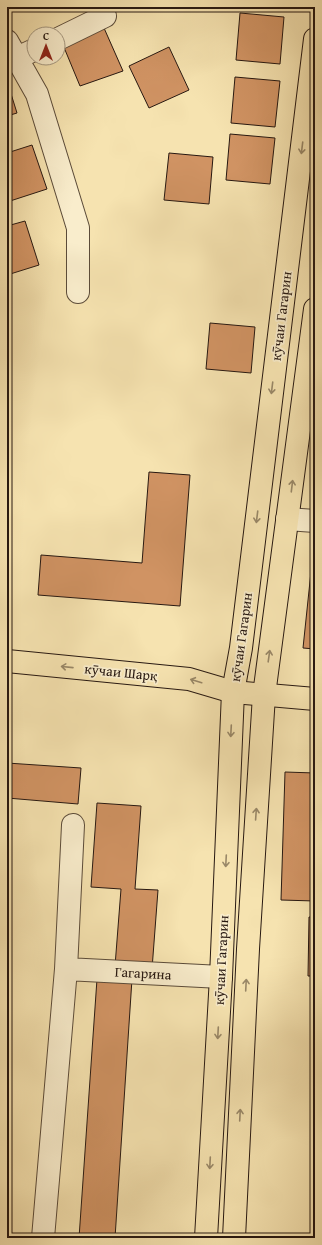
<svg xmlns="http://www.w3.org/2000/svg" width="322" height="1245" font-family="'Gentium Book Plus',serif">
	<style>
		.building { fill: #d09363; stroke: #271811 }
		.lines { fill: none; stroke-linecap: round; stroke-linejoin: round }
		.minor-casing { stroke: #5b4b39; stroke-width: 24 }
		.major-casing { stroke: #271811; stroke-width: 24 }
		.highway-casing { stroke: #271811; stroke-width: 24 }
		.minor { stroke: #f9edcc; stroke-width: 22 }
		.major { stroke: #f6e3b0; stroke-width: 22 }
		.highway { stroke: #f6e3b0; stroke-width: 22 }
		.oneway { stroke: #998868 }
		.labels { text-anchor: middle; stroke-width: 3.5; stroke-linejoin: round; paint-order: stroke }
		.street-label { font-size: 14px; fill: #271811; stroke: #f9edcc }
	</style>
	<rect width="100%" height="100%" fill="#f6e3b0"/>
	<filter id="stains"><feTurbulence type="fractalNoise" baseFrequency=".005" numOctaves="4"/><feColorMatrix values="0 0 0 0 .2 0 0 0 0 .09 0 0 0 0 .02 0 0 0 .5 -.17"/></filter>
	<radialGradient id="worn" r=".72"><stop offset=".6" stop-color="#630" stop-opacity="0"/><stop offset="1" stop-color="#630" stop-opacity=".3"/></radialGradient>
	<!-- building -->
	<path class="building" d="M240 13 284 17 280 64 236 60Z
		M104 28 123 71 80 86 63 45Z
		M169 47 189 90 149 108 129 66Z
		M235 77 280 81 275 127 231 123Z
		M7 81 17 113 7 116Z
		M230 134 275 138 270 184 226 180Z
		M32 145 47 189 7 202V153Z
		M169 153 213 157 209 204 164 200Z
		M25 221 39 265 7 275V226Z
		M210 323 255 327 251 373 206 369Z
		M149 472 190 475 180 606 38 595 41 555 142 563Z
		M314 543H315V649L303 648Z
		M7 763 81 768 78 804 7 798Z
		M285 772 315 773V901L281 900Z
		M97 803 141 806 135 889 158 890 152 969 115 966 121 889 91 887Z
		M309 917H315V976H308Z
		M97 979H132L115 1238H79Z"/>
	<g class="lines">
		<defs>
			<path id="minor" d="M58 39 105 16
				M7 41 37 94 78 228V292
				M17 58 34 50
				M287 519 315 521
				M66 969 221 977
				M43 1238 66 969 73 825"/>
			<path id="major" d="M7 661 189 679 233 692 315 699"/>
			<path id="highway" d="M206 1238 221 977 233 692 241 648 315 39
				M234 1238 248 949 264 695 315 309"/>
		</defs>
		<!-- minor casing -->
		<use href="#minor" class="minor-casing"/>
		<!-- major casing -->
		<use href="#major" class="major-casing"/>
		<!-- highway casing -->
		<use href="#highway" class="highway-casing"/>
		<!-- minor -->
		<use href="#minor" class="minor"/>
		<!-- major -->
		<use href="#major" class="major"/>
		<!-- highway -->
		<use href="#highway" class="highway"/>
	</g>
	<!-- one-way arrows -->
	<defs><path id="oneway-shaft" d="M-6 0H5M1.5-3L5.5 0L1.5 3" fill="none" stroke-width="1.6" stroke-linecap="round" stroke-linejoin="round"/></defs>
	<g class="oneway">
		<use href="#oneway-shaft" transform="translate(302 148) rotate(97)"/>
		<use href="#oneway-shaft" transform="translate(272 388) rotate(97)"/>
		<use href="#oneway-shaft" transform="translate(292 486) rotate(-83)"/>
		<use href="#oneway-shaft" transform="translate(257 517) rotate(97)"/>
		<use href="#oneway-shaft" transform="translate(269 656) rotate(-82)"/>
		<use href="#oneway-shaft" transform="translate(67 667) rotate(-174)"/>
		<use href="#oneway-shaft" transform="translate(196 681) rotate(-163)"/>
		<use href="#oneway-shaft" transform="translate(231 731) rotate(93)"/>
		<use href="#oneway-shaft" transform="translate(256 814) rotate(-86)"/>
		<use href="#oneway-shaft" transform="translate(226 861) rotate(93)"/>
		<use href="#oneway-shaft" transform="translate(246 985) rotate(-87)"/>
		<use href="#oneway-shaft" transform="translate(218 1033) rotate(93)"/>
		<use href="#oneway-shaft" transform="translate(240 1115) rotate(-87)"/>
		<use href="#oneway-shaft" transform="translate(210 1163) rotate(93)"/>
	</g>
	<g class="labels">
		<!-- street labels -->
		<g class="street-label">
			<text transform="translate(281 316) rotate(-83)" y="5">кӯчаи Гагарин</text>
			<text transform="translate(241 637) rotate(-82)" y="5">кӯчаи Гагарин</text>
			<text transform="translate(121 672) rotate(6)" y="5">кӯчаи Шарқ</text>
			<text transform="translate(221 960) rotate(-87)" y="5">кӯчаи Гагарин</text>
			<text transform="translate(143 973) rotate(3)" y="5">Гагарина</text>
		</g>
	</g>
	<!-- margin -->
	<rect width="322" height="1245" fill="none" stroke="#f6e3b0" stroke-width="24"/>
	<rect x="8" y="8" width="306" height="1229" fill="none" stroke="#271811" stroke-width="2"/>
	<rect x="12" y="12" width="298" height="1221" fill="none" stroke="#271811"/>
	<!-- north arrow -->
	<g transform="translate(46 46)"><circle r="19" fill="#f9edcc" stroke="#a59881"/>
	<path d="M0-3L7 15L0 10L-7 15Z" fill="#8f2418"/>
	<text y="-6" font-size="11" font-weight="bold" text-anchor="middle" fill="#271811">С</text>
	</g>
	<rect width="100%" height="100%" filter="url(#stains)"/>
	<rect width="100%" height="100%" fill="url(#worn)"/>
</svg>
